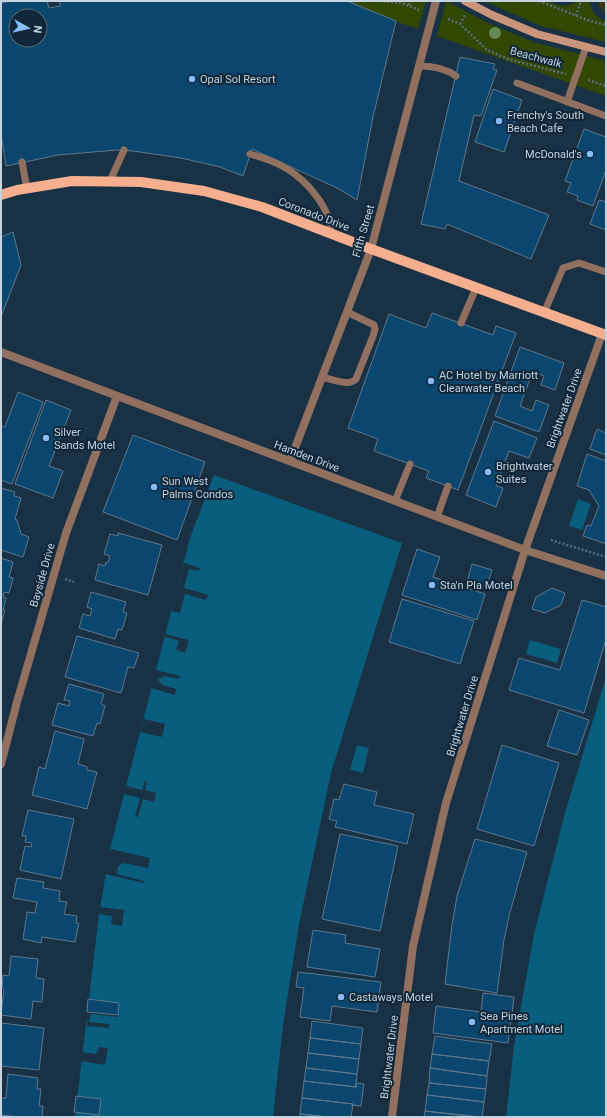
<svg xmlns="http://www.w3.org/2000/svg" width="607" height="1118" font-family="Roboto,sans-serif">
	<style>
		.green { fill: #324800 }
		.sand { fill: #3e3615 }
		.water { fill: #095e7e }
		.pier { fill: #193144 }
		.building { fill: #0a466e; stroke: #5f788e; fill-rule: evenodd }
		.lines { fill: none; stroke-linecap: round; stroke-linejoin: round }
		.path { stroke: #596e7e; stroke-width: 2.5; stroke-dasharray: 2 2; stroke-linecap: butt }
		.lane { stroke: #927060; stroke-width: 7 }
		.street { stroke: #927060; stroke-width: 8 }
		.secondary { stroke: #ca947a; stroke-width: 8 }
		.primary { stroke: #f6af8e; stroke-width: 10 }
		.tree { fill: #678857 }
		.poi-dot { fill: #87bbfb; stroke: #0f2739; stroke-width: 1.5 }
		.labels { text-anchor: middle; stroke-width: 4; stroke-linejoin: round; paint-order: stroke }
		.street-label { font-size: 11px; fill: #c5d3df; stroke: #0f2739 }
		.poi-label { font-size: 11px; fill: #c5d3df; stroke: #0f2739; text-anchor: start }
	</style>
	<rect width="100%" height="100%" fill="#193144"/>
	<!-- green -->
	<path class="green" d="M336 1H426L418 29Z
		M446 1 488 23 533 42 606 61V96L437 36Z
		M484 1H546L557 5 562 6 573 4 576 1H590C590 11 597 18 606 22V42L541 26Z"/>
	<!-- sand -->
	<path class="sand" d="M599 1H606V14L599 6Z"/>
	<!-- water -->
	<path class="water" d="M214 475 402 543 331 773 299 924 283 1025 273 1117H75L99 914 110 849 190 538Z
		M578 499 591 504 582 530 569 526Z
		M530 640 561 649 557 663 526 654Z
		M606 677V1117H506L514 1046 534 934 565 813Z
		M357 745 369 748 363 773 350 770Z"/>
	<!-- pier -->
	<path class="pier" d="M184 563 200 568 199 571 189 569 184 588 209 595 205 600 185 594 180 613 171 611Z
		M165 634 189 640 185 653 176 650 179 641 165 637Z
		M156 670 180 676 179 679 165 676 158 679V680L163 685 176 689 175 695 151 688Z
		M144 719 165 724 162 737 140 732Z
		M145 781H147L145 790 156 793 154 802 143 799 138 817 135 816 140 798 124 794 126 786 142 790Z
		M110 849 150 858 148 868 124 863 118 866 117 874 144 881V883L105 874Z
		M100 907 124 910 122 926 111 924 112 916 99 914Z
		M87 1011 118 1015V1017L91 1014 89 1022 109 1024V1028L87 1026Z
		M99 1047 108 1048 105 1065 81 1061 83 1052 95 1054 98 1051Z"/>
	<!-- building -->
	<path class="building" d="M10 1H47L49 8 60 6V1H347L396 21 373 117 357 200 337 188 252 149 243 176 220 167 181 158 133 151 117 150 58 155 6 166 1 133V3ZM16 16H40V40H16Z
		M460 57 495 64 493 69 497 70 481 116 474 115 459 181 549 215 531 259 447 224 445 229 421 224Z
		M493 89 522 100 504 152 475 142Z
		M584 129 606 137V170L593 206 577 200 578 196 567 192 571 183 565 181Z
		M599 200 606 202V230L590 224Z
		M13 232 21 265 1 317V237Z
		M432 313 493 335 496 326 516 333 458 490 426 478 429 471 374 451 378 439 348 428 389 314 426 328Z
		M520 347 564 363 555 390 541 385 544 376 533 371 520 406 532 411 536 400 549 405 539 432 495 416Z
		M18 392 43 402 12 484 1 480V429L2 426 5 427Z
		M46 400 71 410 49 466 63 471 53 498 15 484Z
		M494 421 537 438 529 458 509 451 496 486 503 488 496 507 466 495Z
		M597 429 606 433V455L590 449Z
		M133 435 205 462 177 540 103 512Z
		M587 454 606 461V544L583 536 587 525 591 526 599 506 589 490 577 486Z
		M1 488 15 492 14 496 21 498 15 519 17 520 21 534 29 537 23 557 1 550Z
		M118 533 162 545 148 595 95 580 99 564 105 566 106 562 108 563 110 556 104 554 110 534 118 536Z
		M417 549 440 557 433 577 485 594 477 620 402 595Z
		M1 558 13 562 9 577 13 578 9 593 4 592 3 597 6 598 3 610H5L1 624Z
		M472 564 492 570 486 588 467 582Z
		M552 588 565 593 561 605 545 613 532 609 536 597Z
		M91 592 126 602 123 612 127 613 122 630 118 629 115 639 79 628 83 614 90 616 92 609 87 607Z
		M402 599 474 621 460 664 389 642Z
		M582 600 606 607V639L584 713 509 690 519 658 560 670Z
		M77 636 139 653 134 668 128 667 121 693 65 677Z
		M69 684 104 694 101 704 105 706 100 724 97 723 93 736 52 725 58 703 69 706 70 701 64 700Z
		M559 710 589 720 577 755 547 746Z
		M55 731 84 739 78 764 87 767V770L97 772 87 809 32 795 39 767 45 769Z
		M502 745 559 763 534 846 477 829Z
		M344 784 377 792 374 805 414 814 407 844 335 827 337 821 329 819 334 799 339 800Z
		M28 810 74 819 61 879 20 870 25 846 31 847 32 843 25 842 26 836H22Z
		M340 834 398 846 380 931 322 919Z
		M475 839 527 852 510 912 504 940 497 993 445 984 452 925 457 896Z
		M17 878 44 882 43 888 60 891 59 901 67 902 64 914 77 916 76 923H79L75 942 42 937 41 943 23 939 27 912 35 913 37 902 13 898Z
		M313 930 346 935 345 943 380 949 375 977 307 967Z
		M11 956 38 959 36 978 44 979 42 1002 33 1001 31 1019 1 1015 4 989 2 988 3 975 9 976Z
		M298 972 381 982 377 1012 332 1006 330 1021 300 1017 304 988 296 987Z
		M483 993 514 997 508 1043 433 1033 436 1006 481 1012Z
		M88 999 119 1003 118 1015 87 1012Z
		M312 1021 363 1028 361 1044 310 1038Z
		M1 1023 44 1028 39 1070 1 1066Z
		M435 1036 492 1044 489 1061 432 1054Z
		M310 1038 361 1044 359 1059 308 1053Z
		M308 1053 359 1059 357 1074 306 1068Z
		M432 1054 489 1061 487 1076 430 1068Z
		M306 1068 357 1074 356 1087 304 1081Z
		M430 1068 487 1076 486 1089 429 1083Z
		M8 1074 38 1078 37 1089H41L39 1106H43L42 1117H21L1 1115V1098H6Z
		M304 1081 356 1087V1083L364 1084 361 1106 352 1105 353 1104 302 1098Z
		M429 1083 486 1089 484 1102 427 1095Z
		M427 1095 484 1102 482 1117 425 1111Z
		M76 1096 101 1099 99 1115 74 1112Z
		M302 1098 353 1104 351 1117H328L300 1114Z
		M425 1111 475 1117H424Z
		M300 1114 328 1117H300Z"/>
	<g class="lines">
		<!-- path -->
		<path class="path" d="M383 1 402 3 419 10
			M539 1 590 21 606 25
			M409 5 412 1
			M576 16 581 1
			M448 19 460 24 487 50 508 59 566 74
			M460 24 465 15
			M588 80 606 86
			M551 540 606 557
			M65 579 74 582"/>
		<!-- lane -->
		<path class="lane" d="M419 66C433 66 445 68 456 76
			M517 83 606 116
			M567 102 586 47
			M250 154C275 161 291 168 309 187 315 194 321 201 325 210 329 217 330 226 332 234
			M22 162 27 189
			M110 181 124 150
			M544 313 563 268 579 263 606 272
			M461 323 476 288
			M322 377C332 379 349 387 356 379L373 336 375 329 374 325 347 312
			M395 501 410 464
			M437 517 448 486"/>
		<!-- street -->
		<path class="street" d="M1 352 525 550 606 576
			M290 461 371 249 436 1
			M1 764 17 702 66 533 117 396
			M392 1117 413 946 446 803 525 550 602 334"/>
		<!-- secondary -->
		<path class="secondary" d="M465 1 492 15 537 34 606 52"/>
		<!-- primary -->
		<path class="primary" d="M1 195 17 190 72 181 141 182 204 191 262 207 371 249 606 335"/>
	</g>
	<!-- trees -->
	<circle class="tree" cx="495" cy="33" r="6"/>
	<!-- markers -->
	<g class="poi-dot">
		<circle cx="192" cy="79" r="4"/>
		<circle cx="499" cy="121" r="4"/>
		<circle cx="590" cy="154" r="4"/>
		<circle cx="431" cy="381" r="4"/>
		<circle cx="46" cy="438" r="4"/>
		<circle cx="488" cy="472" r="4"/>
		<circle cx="154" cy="487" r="4"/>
		<circle cx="432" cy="585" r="4"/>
		<circle cx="341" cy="997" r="4"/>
		<circle cx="472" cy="1022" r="4"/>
	</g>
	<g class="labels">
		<!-- street labels -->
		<g class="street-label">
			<text transform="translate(536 57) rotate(15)" y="4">Beachwalk</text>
			<text transform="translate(314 214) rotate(21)" y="4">Coronado Drive</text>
			<text transform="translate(363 231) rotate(-74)" y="4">Fifth Street</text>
			<text transform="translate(564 408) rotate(-70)" y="4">Brightwater Drive</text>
			<text transform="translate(307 456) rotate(21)" y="4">Hamden Drive</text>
			<text transform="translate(42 575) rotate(-74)" y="4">Bayside Drive</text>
			<text transform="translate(462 716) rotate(-73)" y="4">Brightwater Drive</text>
			<text transform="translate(389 1057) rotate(-83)" y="4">Brightwater Drive</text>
		</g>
		<!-- poi labels -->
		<g class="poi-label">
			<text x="200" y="83">Opal Sol Resort</text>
			<text x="507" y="119">Frenchy's South<tspan x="507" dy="13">Beach Cafe</tspan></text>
			<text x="582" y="158" text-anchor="end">McDonald's</text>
			<text x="439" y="379">AC Hotel by Marriott<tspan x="439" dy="13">Clearwater Beach</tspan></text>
			<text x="54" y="436">Silver<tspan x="54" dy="13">Sands Motel</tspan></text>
			<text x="496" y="470">Brightwater<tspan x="496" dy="13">Suites</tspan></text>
			<text x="162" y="485">Sun West<tspan x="162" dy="13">Palms Condos</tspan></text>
			<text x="440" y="589">Sta'n Pla Motel</text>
			<text x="349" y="1001">Castaways Motel</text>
			<text x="480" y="1020">Sea Pines<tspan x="480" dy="13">Apartment Motel</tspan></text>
		</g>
	</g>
	<!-- border -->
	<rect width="607" height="1118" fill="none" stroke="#c5d3df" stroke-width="4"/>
	<!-- north arrow -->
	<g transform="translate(28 28) rotate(98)"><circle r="19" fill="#0f2739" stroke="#586c7b"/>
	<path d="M0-3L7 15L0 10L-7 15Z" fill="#87bbfb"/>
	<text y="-6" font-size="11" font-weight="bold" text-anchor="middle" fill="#c5d3df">N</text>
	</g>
</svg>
